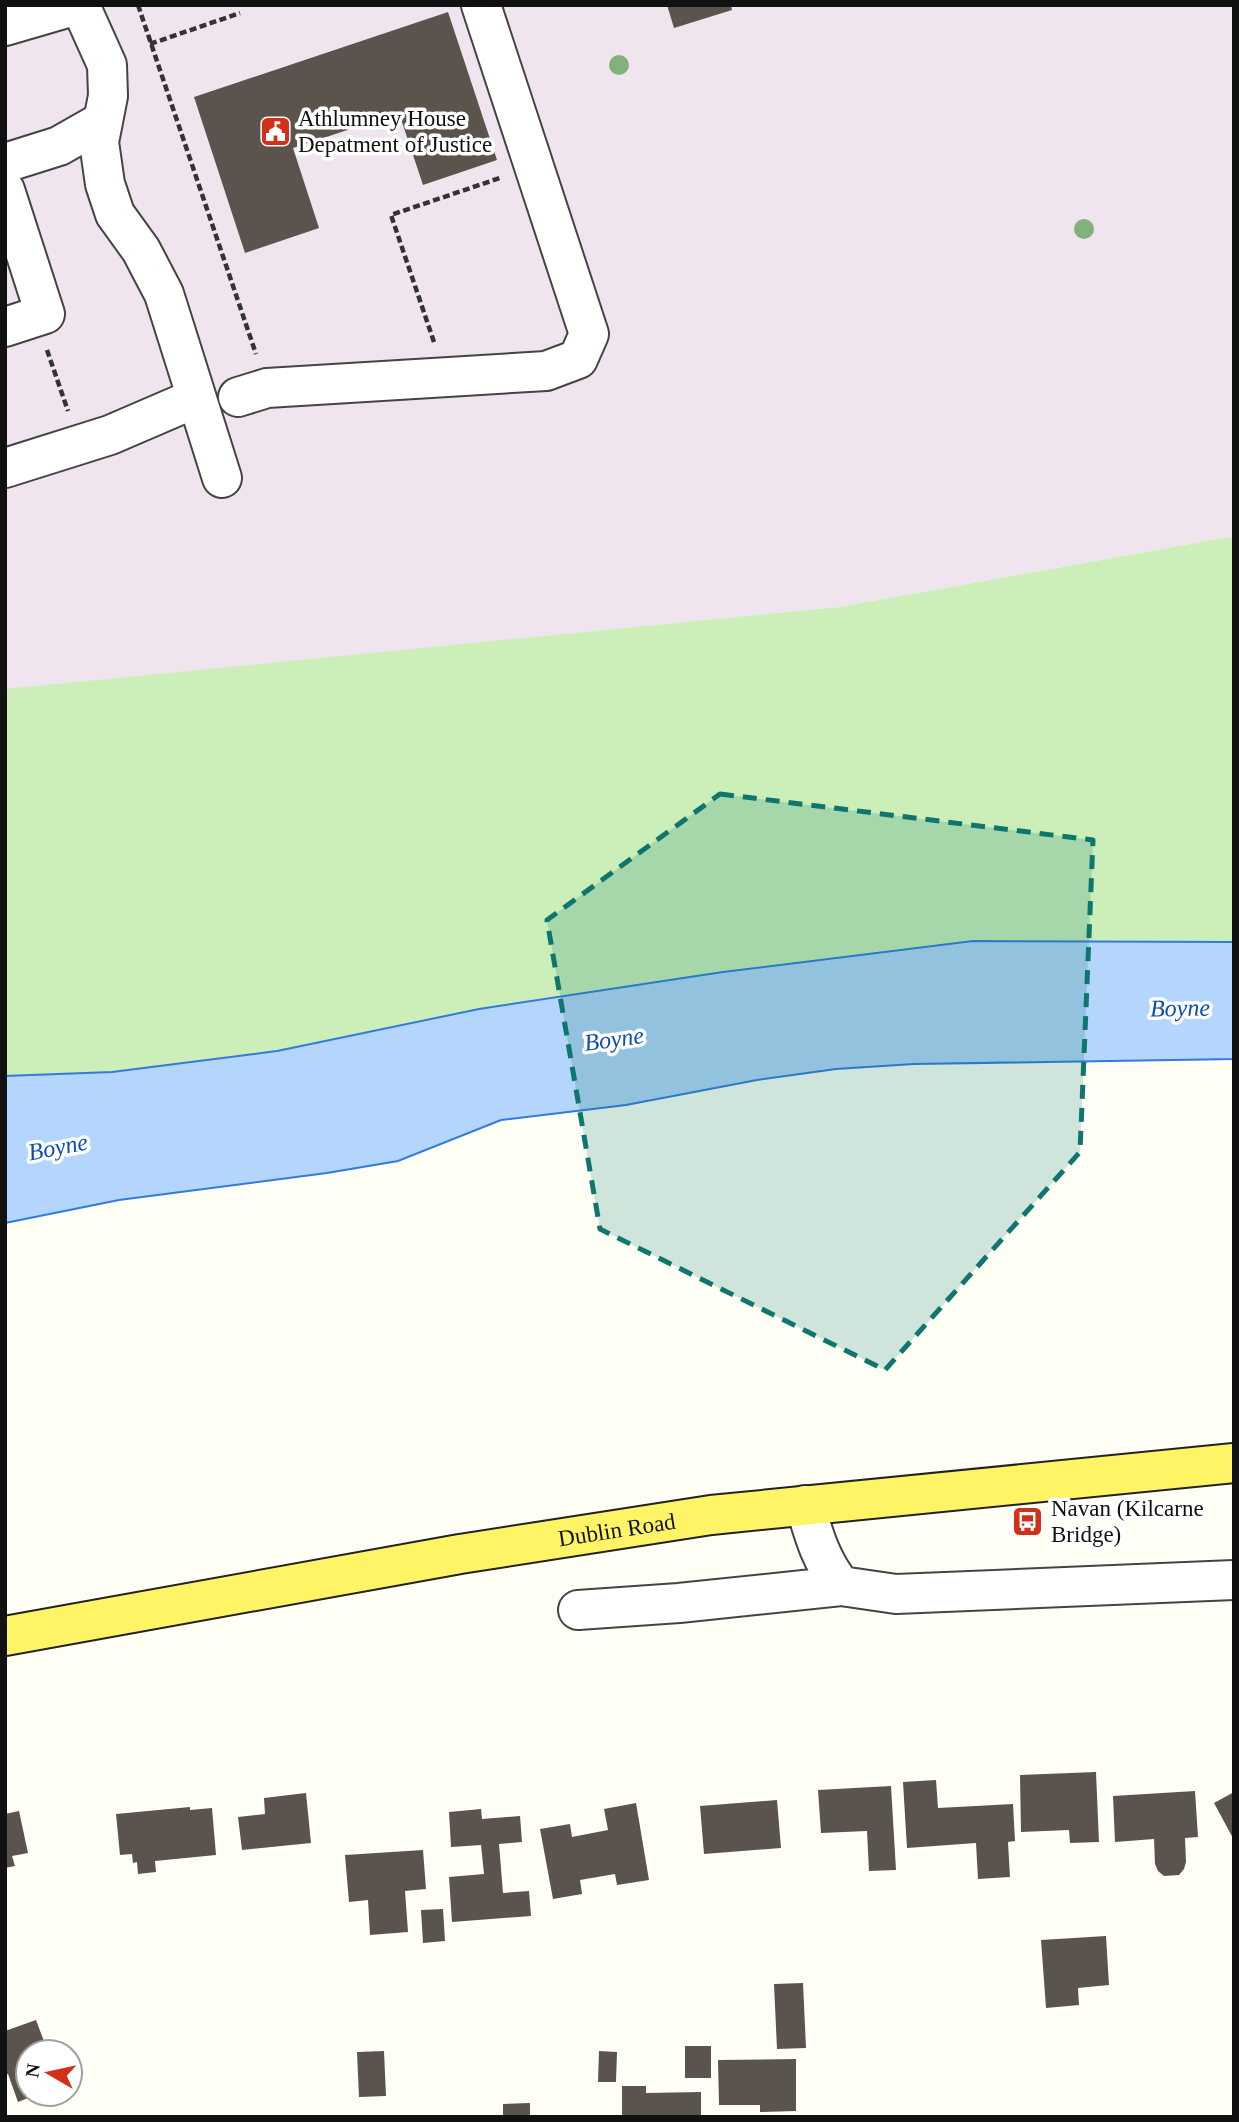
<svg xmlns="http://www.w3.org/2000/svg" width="1239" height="2122" font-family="'Times New Roman',serif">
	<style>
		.industrial { fill: #f0e5ef }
		.green { fill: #ccefb9 }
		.water { fill: #b4d5fc; stroke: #337bdb; stroke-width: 2 }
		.building { fill: #5b544c }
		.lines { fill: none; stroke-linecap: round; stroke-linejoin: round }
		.minor-casing { stroke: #444; stroke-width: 42 }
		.major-casing { stroke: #222; stroke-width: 42 }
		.path { stroke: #333; stroke-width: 4.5; stroke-dasharray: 7 3.5; stroke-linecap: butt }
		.minor { stroke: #fff; stroke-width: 38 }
		.major { stroke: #fff465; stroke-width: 38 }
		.tree { fill: #82b17c }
		.marked { fill: #0f766e; fill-opacity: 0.2; stroke: #0f766e; stroke-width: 5; stroke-dasharray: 14 9; stroke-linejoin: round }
		.labels { text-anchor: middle; stroke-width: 7; stroke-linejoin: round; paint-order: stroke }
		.poi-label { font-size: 23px; fill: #111; stroke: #fff; text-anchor: start }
		.street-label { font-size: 23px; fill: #111; stroke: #fff }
		.water-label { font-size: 24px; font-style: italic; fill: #0b4db1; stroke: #fff }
	</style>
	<rect width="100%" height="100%" fill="#fffff5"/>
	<!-- industrial -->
	<path class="industrial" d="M5 5H1234V536L839 607 5 690Z"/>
	<!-- green -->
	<path class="green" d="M1234 536V942L973 941 479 1009 277 1051 112 1072 5 1076V689L839 607Z"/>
	<!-- water -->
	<path class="water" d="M973 941 1234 942V1059L914 1064 836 1069 757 1080 626 1105 501 1120 398 1161 327 1173 119 1200 5 1223V1076L112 1072 277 1051 479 1009 723 972Z"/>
	<!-- building -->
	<path class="building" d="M667 5H731L732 10 674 28Z
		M448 12 497 160 423 185 399 113 293 148 319 228 245 253 194 97Z
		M1096 1772 1099 1842 1070 1843 1069 1830 1021 1832 1020 1775Z
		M936 1780 938 1808 1013 1804 1015 1841 1008 1842 1010 1877 978 1879 976 1843 907 1848 903 1782Z
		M891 1786 896 1870 869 1871 867 1831 821 1833 818 1790Z
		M1195 1791 1198 1837 1185 1838 1186 1862 1184 1869 1179 1875 1164 1876 1158 1871 1155 1864 1154 1839 1115 1842 1113 1796Z
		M1234 1792V1840L1214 1803Z
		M306 1793 311 1843 242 1850 238 1817 265 1814 264 1798Z
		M777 1800 781 1848 704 1854 700 1806Z
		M636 1803 649 1880 617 1885 615 1874 580 1880 582 1894 553 1899 540 1829 570 1824 572 1837 608 1830 604 1809Z
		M190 1807V1810L212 1808 216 1855 155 1861 156 1872 138 1874 137 1862 133 1863 132 1854 120 1855 116 1814Z
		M481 1809 482 1819 520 1816 522 1842 499 1844 503 1893 529 1891 531 1916 452 1922 449 1877 484 1874 481 1845 451 1847 449 1812Z
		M19 1811 28 1853 12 1856 15 1866 5 1868V1814Z
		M423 1850 426 1889 405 1891 408 1932 370 1935 368 1900 349 1902 345 1855Z
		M443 1909 445 1941 423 1943 421 1910Z
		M1106 1936 1109 1985 1078 1988 1079 2005 1046 2008 1041 1940Z
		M803 1983 806 2048 777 2049 774 1984Z
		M36 2020 48 2052H28V2094H38L18 2102 8 2074 5 2075V2031Z
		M685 2046H711V2078H685Z
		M384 2051 386 2096 359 2097 357 2052Z
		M599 2051 617 2052 616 2082H598Z
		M796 2059V2111L760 2112V2105H719L718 2060Z
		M622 2086H646V2093L701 2092V2117H622Z
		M530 2103V2117H503V2104Z"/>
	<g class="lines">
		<defs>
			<path id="minor" d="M80 5 107 65 108 96 99 142 105 184 115 214 141 250 164 294 222 478
				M5 26 77 5
				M5 163 59 146 103 121
				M5 190 45 314 5 327
				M238 397 267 388 546 371 578 359 589 334 481 5
				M5 468 110 435 196 398
				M805 1505C814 1536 821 1561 841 1586
				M578 1610 679 1603 841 1586 896 1594 1234 1580"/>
			<g id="major">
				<path id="s1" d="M5 1636 460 1554 711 1515 1234 1463"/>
			</g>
		</defs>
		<!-- minor casing -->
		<use href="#minor" class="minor-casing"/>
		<!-- major casing -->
		<use href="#major" class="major-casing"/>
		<!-- path -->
		<path class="path" d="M138 5 256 354
			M150 44 240 13
			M434 342 391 215 500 178
			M47 350 68 411"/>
		<!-- minor -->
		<use href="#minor" class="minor"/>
		<!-- major -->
		<use href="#major" class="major"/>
	</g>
	<!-- trees -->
	<g class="tree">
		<circle cx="619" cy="65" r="10"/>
		<circle cx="1084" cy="229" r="10"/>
	</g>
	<!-- marked area -->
	<path class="marked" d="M720 794 1093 840 1080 1152 885 1370 600 1229 547 920Z"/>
	<!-- icons -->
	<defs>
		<symbol id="civic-square" viewBox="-11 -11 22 22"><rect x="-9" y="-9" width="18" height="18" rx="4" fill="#d13019" stroke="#fff"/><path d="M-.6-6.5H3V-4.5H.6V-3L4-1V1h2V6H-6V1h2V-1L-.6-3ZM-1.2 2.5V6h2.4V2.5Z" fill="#fff"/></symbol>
		<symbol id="bus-square" viewBox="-11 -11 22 22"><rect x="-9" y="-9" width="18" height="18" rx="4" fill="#d13019" stroke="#fff"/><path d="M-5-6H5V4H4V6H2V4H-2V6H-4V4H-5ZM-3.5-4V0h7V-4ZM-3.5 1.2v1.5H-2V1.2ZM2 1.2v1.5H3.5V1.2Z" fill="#fff"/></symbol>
	</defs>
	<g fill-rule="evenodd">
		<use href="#civic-square" x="258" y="114" width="35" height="35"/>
		<use href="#bus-square" x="1010" y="1504" width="35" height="35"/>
	</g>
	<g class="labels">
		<!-- poi labels -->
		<g class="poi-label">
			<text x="298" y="126">Athlumney House<tspan x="298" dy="26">Depatment of Justice</tspan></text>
			<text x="1051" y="1516">Navan (Kilcarne<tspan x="1051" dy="26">Bridge)</tspan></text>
		</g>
		<!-- street labels -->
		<g class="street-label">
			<text dy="8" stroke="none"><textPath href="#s1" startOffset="621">Dublin Road</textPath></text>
		</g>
		<!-- water labels -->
		<g class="water-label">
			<text transform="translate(1180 1008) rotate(-1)" y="8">Boyne</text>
			<text transform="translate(614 1039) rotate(-8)" y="8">Boyne</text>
			<text transform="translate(58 1147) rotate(-11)" y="8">Boyne</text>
		</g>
	</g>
	<!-- border -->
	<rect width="1239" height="2122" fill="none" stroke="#111111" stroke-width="14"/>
	<!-- north arrow -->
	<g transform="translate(49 2073) rotate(279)"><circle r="33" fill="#ffffff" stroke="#a0a0a0" stroke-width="2"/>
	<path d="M0-5L12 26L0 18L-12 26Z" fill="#d13019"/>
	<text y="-10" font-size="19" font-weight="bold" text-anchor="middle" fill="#111111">N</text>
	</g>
</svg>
